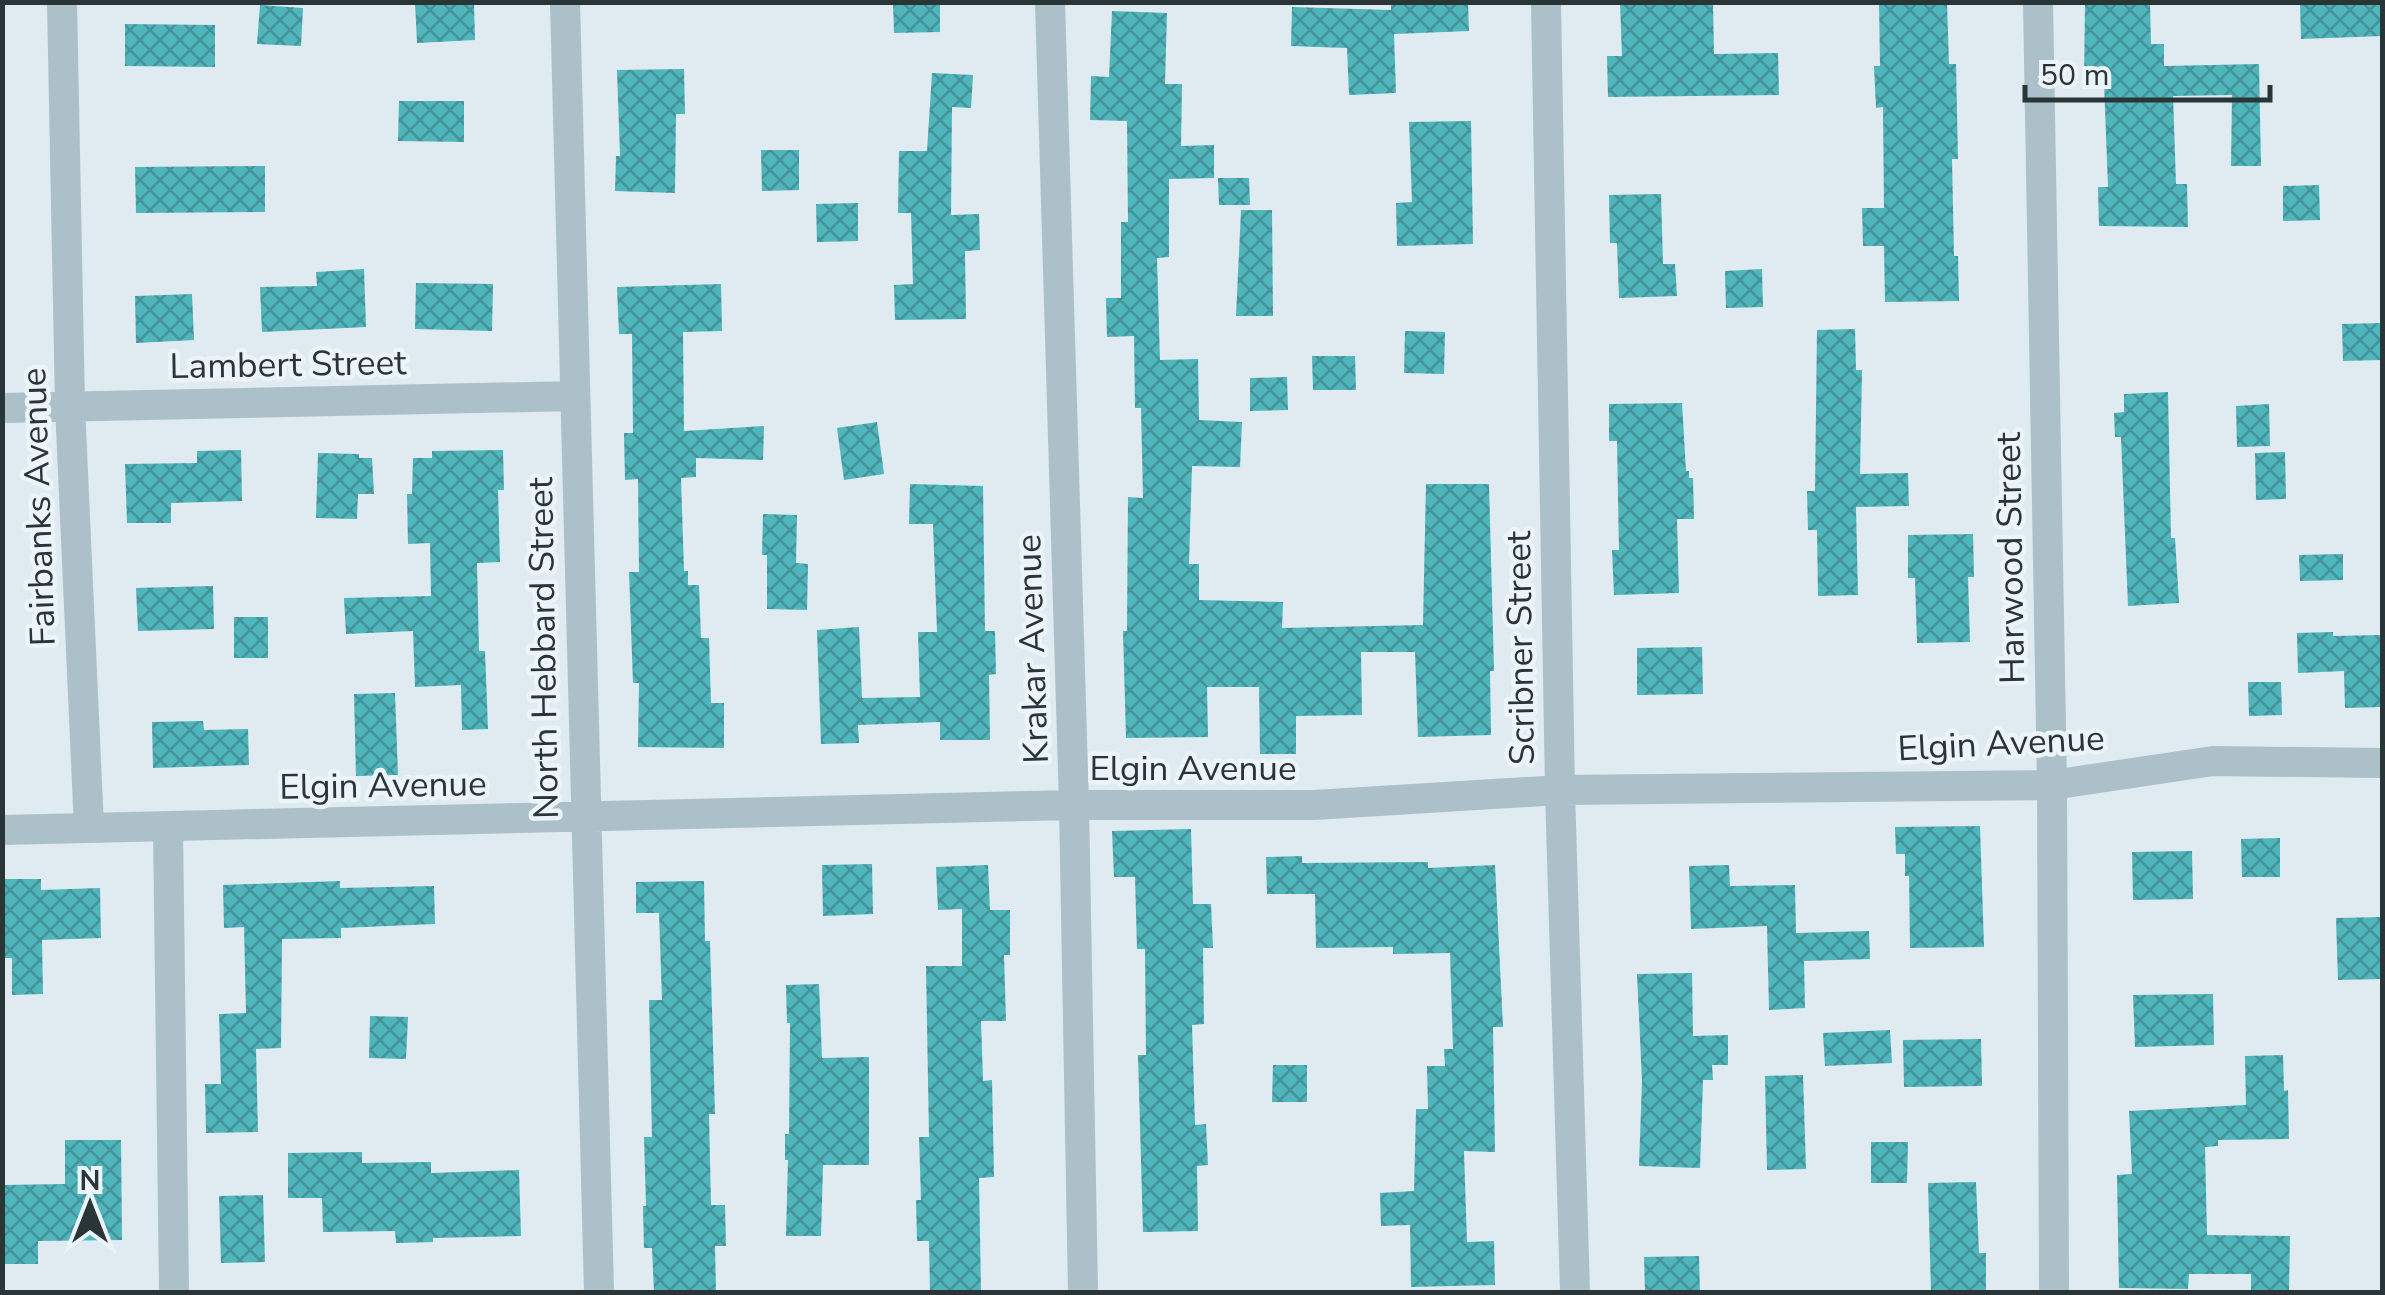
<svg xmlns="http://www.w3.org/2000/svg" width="2385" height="1295" font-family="'Nunito Sans',sans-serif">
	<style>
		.building { fill: url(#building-cross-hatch) }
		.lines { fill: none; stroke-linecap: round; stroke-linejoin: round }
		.street { stroke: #abc0c8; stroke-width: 30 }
		.labels { text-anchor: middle; stroke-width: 9; stroke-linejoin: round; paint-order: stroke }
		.street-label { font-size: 35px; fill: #2a3537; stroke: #ebf4f9 }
	</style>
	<defs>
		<pattern id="building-cross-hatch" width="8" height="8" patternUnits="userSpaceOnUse" patternTransform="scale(2.5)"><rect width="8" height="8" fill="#51b5bc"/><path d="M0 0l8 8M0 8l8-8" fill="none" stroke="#43949a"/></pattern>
	</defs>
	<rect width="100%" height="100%" fill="#dfeaf1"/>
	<!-- building -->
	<path class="building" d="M415 2H474L475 40 417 43Z
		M893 2H940V32L894 33Z
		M1391 2H1468L1469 31 1394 34 1396 93 1349 95 1347 48 1291 46 1292 7 1391 10Z
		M1620 2H1713L1714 54 1778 53 1779 95 1608 97 1607 56H1622Z
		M1879 2H1947L1949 64H1956L1958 159H1952L1954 256H1958L1959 301 1885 302 1884 246H1863L1862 208H1884L1883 107 1876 108 1874 66H1880Z
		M2085 2H2150L2151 44H2164V66L2259 64 2261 166H2231L2232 95 2173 96 2176 184H2187L2188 227 2099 226 2098 187H2108L2104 83H2084Z
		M2382 2V36L2301 39 2300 5Z
		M260 5 303 8 301 46 257 44Z
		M1112 11 1167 13 1165 84H1182L1181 146 1214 145V178L1169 179V257L1157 258 1160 360 1198 359 1199 420 1242 422 1240 467 1192 466 1189 564H1199V600L1283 602 1282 628 1423 625 1426 484H1489L1494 671H1490L1491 735 1418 737 1415 652H1361L1362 715 1296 716V754H1260L1259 687H1207L1208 737 1126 738 1123 631H1127L1128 497 1143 498 1141 408H1135L1134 336 1107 337 1106 298H1121V222H1128L1127 121 1090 120 1091 76 1109 77Z
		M125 24 215 25V67L125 66Z
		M684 69 685 114H676L675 193 615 191 616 156H620L617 70Z
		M932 73 973 75 971 108 952 107 951 215 979 214 980 250 965 251 966 319 895 320 894 285 913 284 911 213H898L899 151H927Z
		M399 101H464V142L398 141Z
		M1471 121 1473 244 1397 246 1396 203 1412 202 1409 122Z
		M761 150H799V190L762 191Z
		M265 166V212L136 213 135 167Z
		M1218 178H1249L1250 205H1219Z
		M2319 185 2320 220 2283 221V186Z
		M1661 194 1663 264H1675L1677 296 1619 298 1617 243H1610L1609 195Z
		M858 203V241L817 242 816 204Z
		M1241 210H1272L1273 316H1236Z
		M364 269 366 327 262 332 260 287 317 286 316 272Z
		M1762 269 1763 307 1726 308 1725 271Z
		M416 283 493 284 492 331 415 329Z
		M721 284 722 331 683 332 684 431 764 426 763 460 696 458V477L681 478 684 571H688V585H699L701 638H709L711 703H724V748L638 747 639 683H633L629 572H639L638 479 625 480 624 433H633L632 334H619L617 287Z
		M192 294 194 340 136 343 135 296Z
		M2382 323V360L2343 361 2342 324Z
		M1855 329 1856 370H1862L1860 474 1908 473 1909 506 1856 507 1858 595 1818 596 1817 530H1808L1807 491H1815L1817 330Z
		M1405 331 1445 332 1444 374 1404 373Z
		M1312 356H1355L1356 390H1313Z
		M1287 377 1288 410 1250 411V378Z
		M2168 392 2171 538H2175L2179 603 2128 606 2121 437H2115L2114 413 2124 412V394Z
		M1682 403 1686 471H1689V478H1693L1694 519H1677L1679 593 1614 595 1612 550H1619L1617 441H1609V404Z
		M2269 404 2270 446 2237 447 2236 406Z
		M877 422 884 474 844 480 837 428Z
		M241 450 242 501 171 503V523H127L125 464 197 463V451Z
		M503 450 504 490H498L500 562 477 563 479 651H485L488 729 462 730 461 685 415 687 413 631 346 634 344 598 431 596 430 543 408 544 407 494H412L413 458H432V451Z
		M2285 452 2286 499 2256 500 2255 453Z
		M318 453 359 454V458H372L374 494H358L357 519 316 518Z
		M910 484 983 486 985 631H995L996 674 989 675 990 740H940V722L858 725 859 743 821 744 817 630 859 627 862 698 920 697 918 632H937L933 524H909Z
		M763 514 797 515 796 563 808 564 807 610 767 609V555H762Z
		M1973 534 1974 577H1968L1970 642 1917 643 1915 578H1908V535Z
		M2343 554V580L2300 581 2299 555Z
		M213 586 214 629 138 631 136 588Z
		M234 617H268V658H234Z
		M2333 632V636L2382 635V707L2345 708 2344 671 2298 673 2297 633Z
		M1702 647 1703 694 1637 695V648Z
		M2248 682H2281L2282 715 2249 716Z
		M395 693 398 775 356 776 354 694Z
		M203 721 204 730 248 729 249 765 153 768 152 722Z
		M1980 826 1984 947 1910 948 1909 876H1905V854H1896L1895 827Z
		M1191 829 1193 904H1211L1213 948H1203L1204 1024 1192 1025 1195 1125 1206 1124 1208 1165 1197 1166 1198 1231 1143 1232 1138 1055H1146L1145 949H1137L1135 877H1114L1112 831Z
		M2280 838V877H2242L2241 839Z
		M2192 851 2193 899 2133 900 2132 852Z
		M1302 856V863L1428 862V868L1495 865 1503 1027H1493L1495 1152 1464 1151 1467 1242 1494 1241 1495 1285 1411 1287 1410 1225 1381 1226 1380 1193 1414 1191 1416 1109H1428L1427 1066H1445L1444 1049H1453L1450 953 1393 954V947L1316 948 1315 894H1267L1266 857Z
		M872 864 873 914 823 916 822 865Z
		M988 865 990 910H1010V955H1004L1006 1021H981L983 1081 992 1080 994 1177 979 1178 981 1292H930L929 1241H917L916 1200H921L919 1137H929L926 966H962V909L938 910 936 867Z
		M1729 865 1730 886 1795 885 1796 933 1869 931 1870 959 1804 961 1805 1008 1769 1010 1767 926 1691 929 1689 866Z
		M2 879H41V890L100 888 101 938 42 940 43 994 12 995V958H2Z
		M340 881V888L434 886 435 924 341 928V938L282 939 281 1048 256 1049 258 1132 206 1133 205 1084H221L219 1014 246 1013 244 927 224 928 223 885Z
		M704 881 705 941H710L715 1114H709L711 1205H725L726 1246H715L716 1292H654L652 1248H644L643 1206H646L644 1137H652L649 1000H662L659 913H636V882Z
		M2382 917V979L2338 980 2336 918Z
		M1692 973 1693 1036 1728 1035V1065H1712L1713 1080H1703L1700 1168 1639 1166 1642 1081 1637 974Z
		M819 984 822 1058 869 1057V1165H823L821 1236H786L788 1160H785V1134H789L790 1023H787L786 985Z
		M2213 994 2214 1045 2135 1047 2133 995Z
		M370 1016 408 1017 406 1059 369 1058Z
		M1890 1030 1892 1063 1825 1066 1823 1033Z
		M1981 1039 1982 1086 1904 1087 1903 1040Z
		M2283 1055 2284 1091 2288 1090 2289 1139 2218 1140V1146L2205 1147 2207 1235 2290 1236 2289 1292H2251V1274H2189L2188 1289 2119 1288 2117 1175 2132 1174 2129 1111 2246 1105 2245 1056Z
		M1273 1065H1307V1102H1272Z
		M1803 1075 1806 1169 1767 1170 1765 1076Z
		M65 1140H121L122 1240 38 1241V1264H2V1185L65 1184Z
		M1871 1142H1908L1907 1183H1871Z
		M362 1152V1163L431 1162V1173L519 1170 521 1236 433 1238V1242L396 1243 395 1231 323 1232 322 1198H288V1153Z
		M1976 1182 1979 1253H1986V1292H1931L1928 1183Z
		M263 1195 265 1262 221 1263 219 1196Z
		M1699 1256 1700 1292H1645L1644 1257Z"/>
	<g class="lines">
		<!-- street -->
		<path class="street" d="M62 2 70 406 89 828
			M565 2 599 1292
			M1050 2 1074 805 1083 1292
			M1546 2 1560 790 1575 1292
			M2038 2 2052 785 2054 1292
			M2 408 575 396
			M168 827 174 1292
			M2 830 1074 805H1314L1560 790 2052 785 2213 761 2382 763"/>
	</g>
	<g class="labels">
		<!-- street labels -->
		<g class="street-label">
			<text transform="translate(288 364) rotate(-1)" y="12">Lambert Street</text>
			<text transform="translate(38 507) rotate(-92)" y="12">Fairbanks Avenue</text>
			<text transform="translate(2010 558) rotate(-91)" y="12">Harwood Street</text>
			<text transform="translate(543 648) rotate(-91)" y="12">North Hebbard Street</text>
			<text transform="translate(1520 648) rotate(-91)" y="12">Scribner Street</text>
			<text transform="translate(1032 649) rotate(-92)" y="12">Krakar Avenue</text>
			<text transform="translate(2001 743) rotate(-3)" y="12">Elgin Avenue</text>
			<text x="1193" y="780">Elgin Avenue</text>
			<text transform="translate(383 785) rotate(-1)" y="12">Elgin Avenue</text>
		</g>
	</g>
	<!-- border -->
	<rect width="2385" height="1295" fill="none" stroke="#2a3537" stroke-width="10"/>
	<!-- north arrow -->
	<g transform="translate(90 1205)" stroke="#ebf4f9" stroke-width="8" paint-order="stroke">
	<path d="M0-8L18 38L0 25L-18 38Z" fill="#2a3537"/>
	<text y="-15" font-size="28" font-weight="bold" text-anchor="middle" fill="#2a3537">N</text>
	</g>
	<!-- scale -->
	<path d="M2025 85v15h245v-15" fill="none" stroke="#2a3537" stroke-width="5"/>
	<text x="2040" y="85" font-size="30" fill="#2a3537" stroke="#ebf4f9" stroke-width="8" paint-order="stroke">50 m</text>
</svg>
